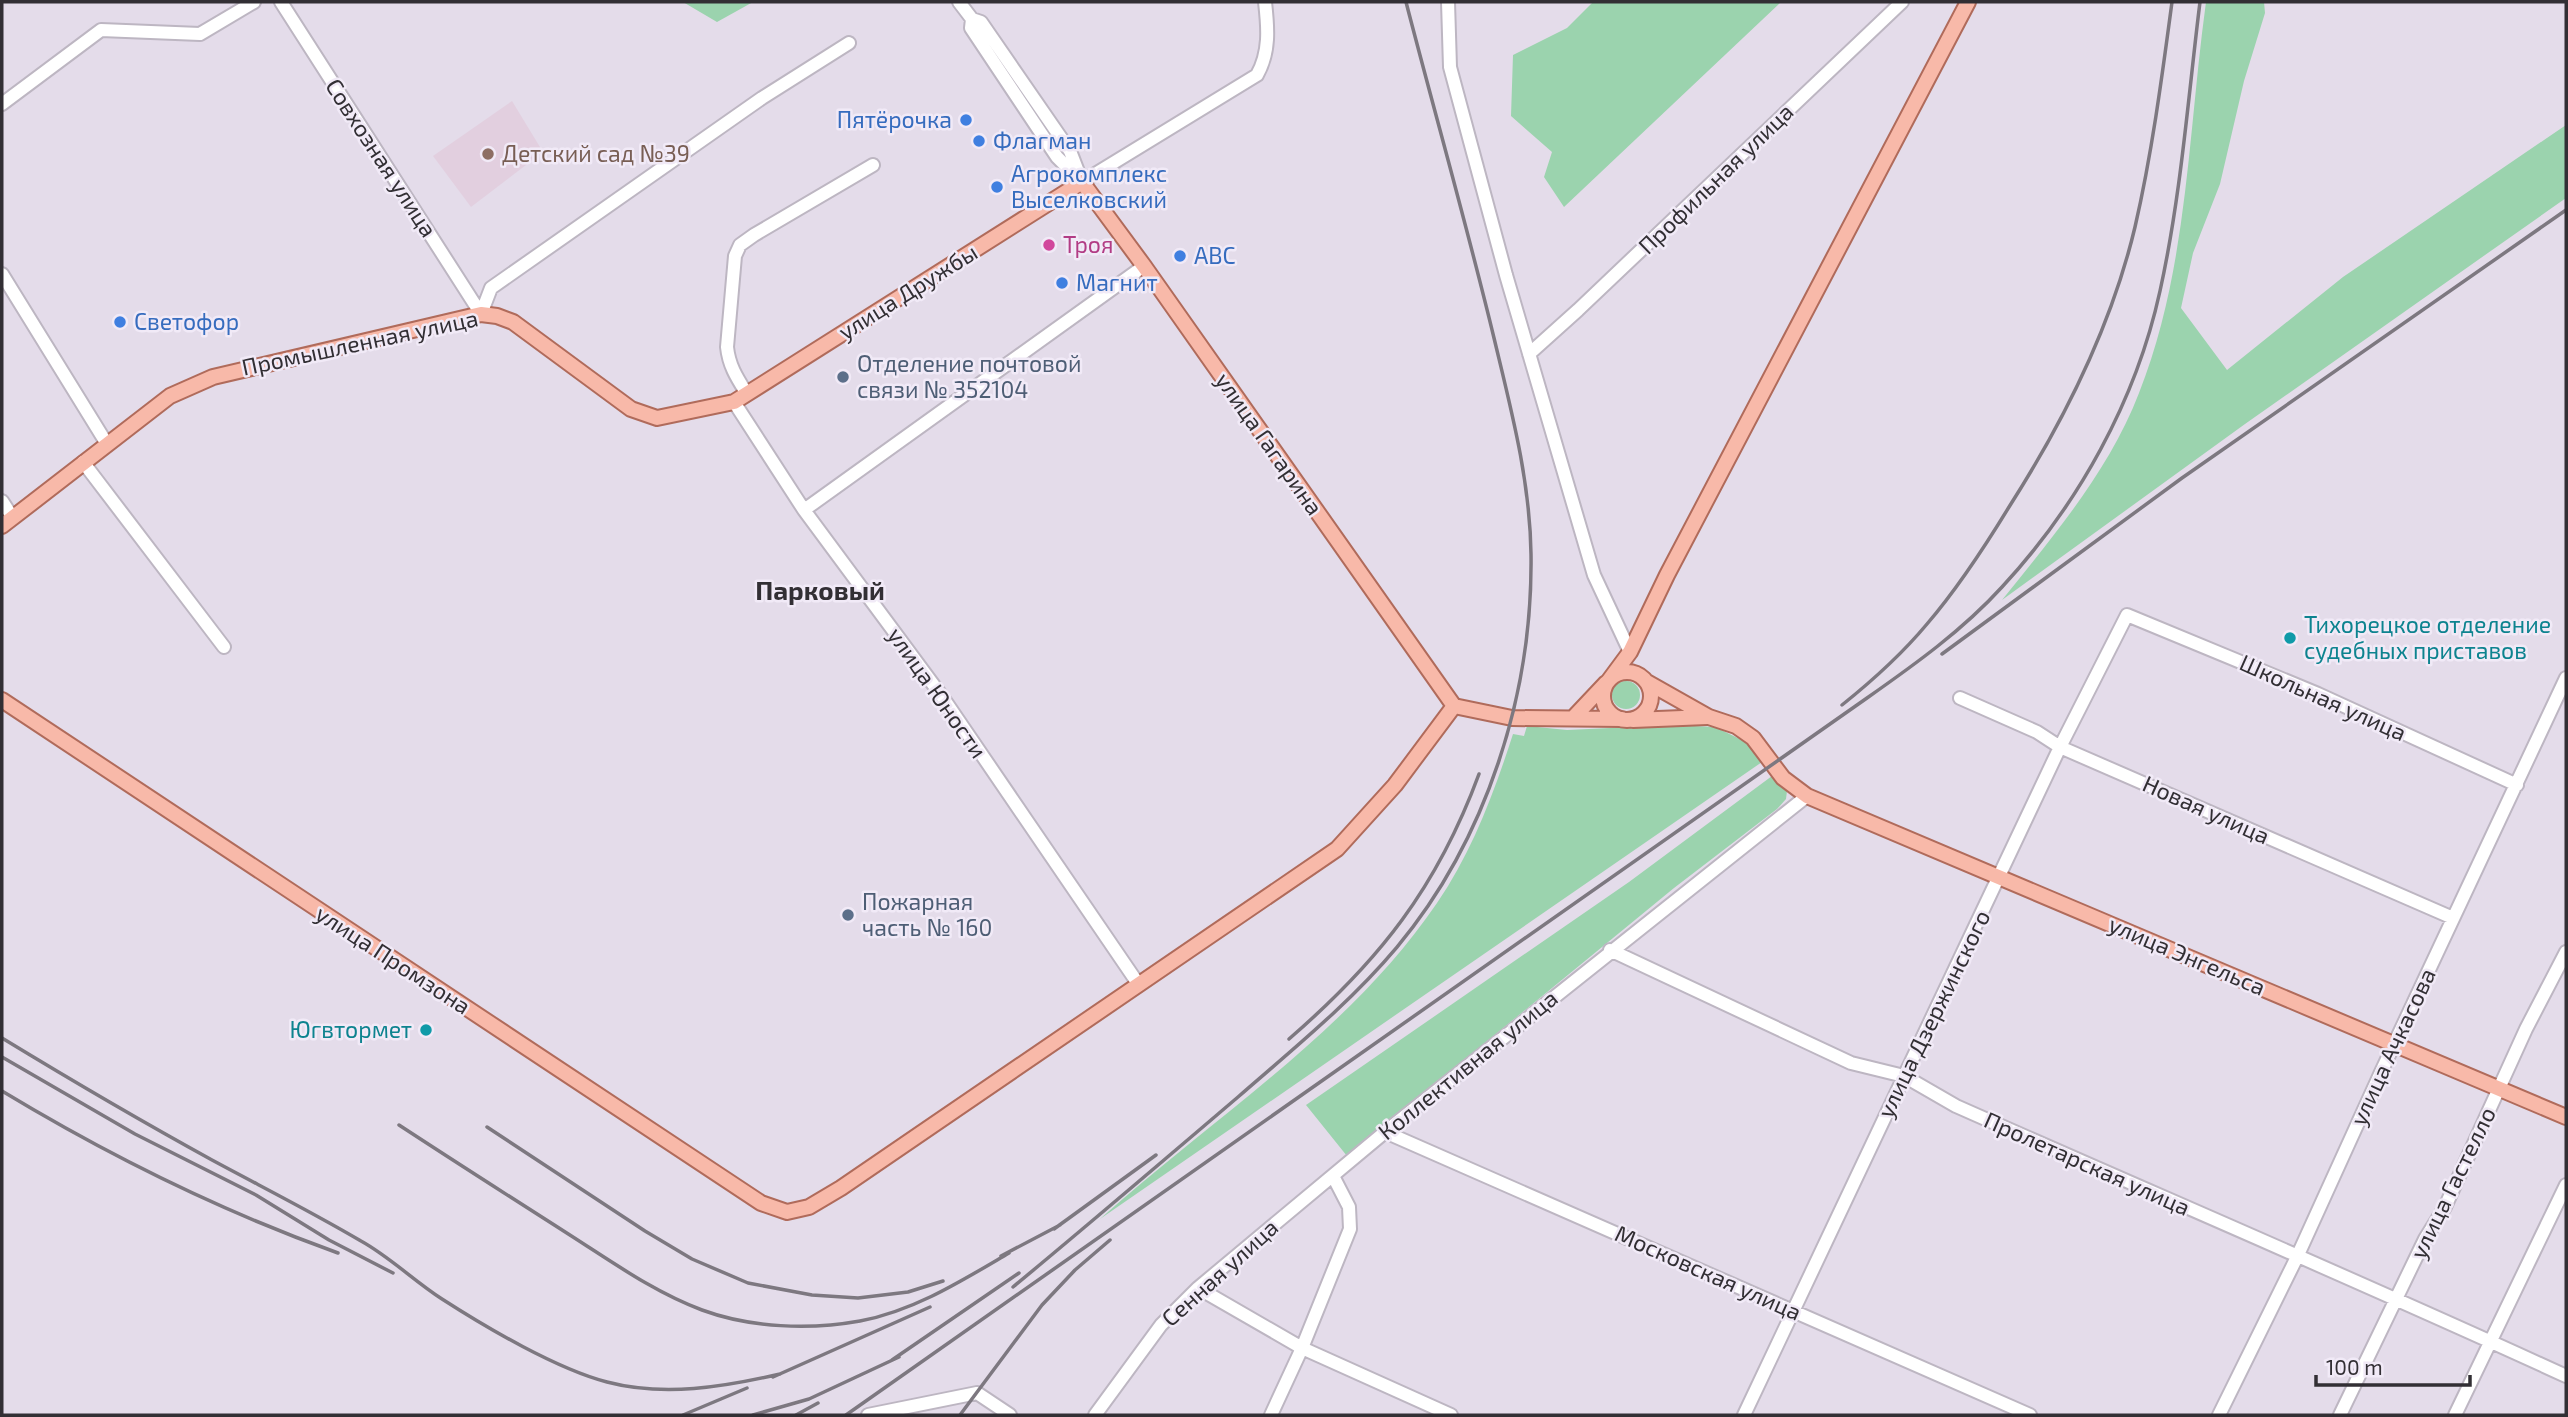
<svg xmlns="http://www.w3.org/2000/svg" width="2568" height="1417" font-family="'Exo 2',sans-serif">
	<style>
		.education { fill: #e2cfdf }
		.green { fill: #9bd3ae }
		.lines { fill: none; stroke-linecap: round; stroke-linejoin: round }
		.minor-casing { stroke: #bdb6c2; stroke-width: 16 }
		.major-casing { stroke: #b06b5b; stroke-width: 18 }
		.minor { stroke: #fff; stroke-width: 12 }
		.major { stroke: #f8b9a9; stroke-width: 14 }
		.rail { stroke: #7d7880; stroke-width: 3.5 }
		.shop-dot { fill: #3f7fe0; stroke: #f1eaf7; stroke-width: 2.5 }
		.education-dot { fill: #8d6e63; stroke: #f1eaf7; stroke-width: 2.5 }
		.hotel-dot { fill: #d1479c; stroke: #f1eaf7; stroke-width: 2.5 }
		.service-dot { fill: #5c6f8a; stroke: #f1eaf7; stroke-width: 2.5 }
		.culture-dot { fill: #0f9aa8; stroke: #f1eaf7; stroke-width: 2.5 }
		.labels { text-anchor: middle; stroke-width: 5; stroke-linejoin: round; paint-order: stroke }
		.shop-label { font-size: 23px; fill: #366cbe; stroke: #f1eaf7; text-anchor: start }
		.education-label { font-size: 23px; fill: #785e54; stroke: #f1eaf7; text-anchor: start }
		.street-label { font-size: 23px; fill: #322f34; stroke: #f1eaf7 }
		.hotel-label { font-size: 23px; fill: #b23c85; stroke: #f1eaf7; text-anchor: start }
		.service-label { font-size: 23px; fill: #4e5e75; stroke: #f1eaf7; text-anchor: start }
		.culture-label { font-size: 23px; fill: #0d838f; stroke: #f1eaf7; text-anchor: start }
		.quarter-label { font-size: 26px; font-weight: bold; fill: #322f34; stroke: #f1eaf7 }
	</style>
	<rect width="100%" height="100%" fill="#e4dcea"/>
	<!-- education -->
	<path class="education" d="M512 101 543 152 471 207 433 156Z"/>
	<!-- green -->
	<path class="green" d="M683 2H753L717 22Z
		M1593 2H1781L1564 207 1544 177 1552 152 1511 116 1513 55 1567 28Z
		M2206 2H2264L2265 13 2244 81 2220 184 2193 253 2181 308 2227 370 2343 277 2566 125V198L2245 424 2002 600C2054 535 2109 471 2139 393 2188 269 2188 132 2206 2Z
		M1612 695a14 14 0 1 1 28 0a14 14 0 1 1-28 0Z
		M1675 725 1715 727 1748 743 1762 762 1100 1219C1214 1117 1350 1031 1437 903 1472 852 1494 793 1513 734L1524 736 1527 726 1567 730Z
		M1772 776 1787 791 1786 799 1777 809 1674 888 1347 1156 1306 1105 1629 882Z"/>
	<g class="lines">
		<defs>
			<path id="minor" d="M281 2 481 314
				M959 2 972 19 981 22 1070 151 1082 182
				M1448 2 1450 67 1506 275 1594 575 1630 652
				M972 19 971 28 1057 157 1077 177
				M2 104 101 30 200 34 254 2
				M1082 182 1257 75C1270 52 1268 28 1265 2
				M2 274 107 444
				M481 314 491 288 762 98 849 43
				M1529 354 1578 310 1902 2
				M747 394C737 378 729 366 727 347L735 256 740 245 754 235 873 165
				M734 402 804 510 941 695 1139 985
				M83 462 224 647
				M2 501 13 518
				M804 510 1144 266
				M1960 698 2037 732 2060 747 2453 918
				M1610 950 1851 1063 1904 1076 1956 1106C2159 1196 2364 1283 2566 1376
				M1385 1132 2030 1415
				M1198 1288 1302 1348 1451 1415
				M868 1415 977 1393 1010 1415
				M1095 1415 1161 1325 1198 1288 1385 1132 1807 796
				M1271 1415 1302 1348 1350 1229 1349 1207 1333 1176
				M1744 1415 2060 747 2127 615 2318 694 2517 785
				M2219 1415 2297 1257 2382 1070 2566 678
				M2340 1415 2425 1239 2445 1207 2526 1029 2566 952
				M2455 1415 2566 1185"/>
			<path id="major" d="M2 526 170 396 213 377 481 314 497 316 513 322 631 409 657 418 734 402 1082 182 1144 266 1454 706
				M1603 696a24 24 0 1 1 48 0a24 24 0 1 1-48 0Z
				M1610 679 1630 652 1667 575 1968 2
				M1647 682 1709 717 1736 726 1753 738 1783 778 1807 796 2566 1117
				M2 700 761 1203 787 1212 809 1207 841 1188 1337 849 1395 785 1454 706
				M1454 706 1512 718 1622 719
				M1573 718 1606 683
				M1633 720 1707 717"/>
		</defs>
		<!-- minor casing -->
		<use href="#minor" class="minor-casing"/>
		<!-- major casing -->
		<use href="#major" class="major-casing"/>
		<!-- minor -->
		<use href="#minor" class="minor"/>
		<!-- major -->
		<use href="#major" class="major"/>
		<!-- rail -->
		<path class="rail" d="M1942 654 2182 478 2566 210
			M1842 705C1872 681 1902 654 1927 624 1958 588 1984 548 2009 507 2064 421 2111 328 2135 227 2152 153 2162 77 2172 2
			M2 1038C71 1080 141 1121 212 1160 262 1187 312 1212 361 1241 390 1257 414 1281 442 1299 487 1328 557 1369 607 1382 664 1397 724 1387 780 1374
			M1289 1039C1379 961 1437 888 1479 774
			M2 1057 135 1134 256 1195 329 1240 393 1273
			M2 1091C108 1155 221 1211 338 1253
			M399 1125C457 1163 515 1200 573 1237 615 1264 656 1293 702 1310 751 1328 810 1330 860 1321 914 1311 963 1280 1009 1253
			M487 1127 645 1231 692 1259 748 1283 812 1295 858 1298 908 1292 943 1281
			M1054 1229 1156 1155
			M1001 1256 1060 1225
			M1013 1287C1088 1225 1163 1161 1238 1097 1293 1049 1350 1003 1397 947 1487 839 1533 693 1531 554 1530 480 1511 409 1494 338 1467 226 1435 114 1406 2
			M892 1360 1019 1273
			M773 1377 930 1307
			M683 1415 747 1388
			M753 1415 809 1399 899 1357
			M796 1415 818 1403
			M846 1415 1867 698C1914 665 1963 630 2002 587 2078 505 2136 401 2160 291 2181 196 2188 98 2200 2
			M960 1415 1042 1305 1075 1270 1110 1240"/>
	</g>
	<!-- markers -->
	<g class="shop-dot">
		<circle cx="966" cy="120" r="7"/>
		<circle cx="979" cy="141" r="7"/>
		<circle cx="997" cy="187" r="7"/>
		<circle cx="1180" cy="256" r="7"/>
		<circle cx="1062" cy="283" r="7"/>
		<circle cx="120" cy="322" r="7"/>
	</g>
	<circle class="education-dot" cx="488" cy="154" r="7"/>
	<circle class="hotel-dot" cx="1049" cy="245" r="7"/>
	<g class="service-dot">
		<circle cx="843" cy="377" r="7"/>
		<circle cx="848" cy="915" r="7"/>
	</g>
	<g class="culture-dot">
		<circle cx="2290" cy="638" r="7"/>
		<circle cx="426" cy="1030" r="7"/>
	</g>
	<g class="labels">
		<!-- shop labels -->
		<g class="shop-label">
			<text x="952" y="128" text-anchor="end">Пятёрочка</text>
			<text x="993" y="149">Флагман</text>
			<text x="1011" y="182">Агрокомплекс<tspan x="1011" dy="26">Выселковский</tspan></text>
			<text x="1194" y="264">ABC</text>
			<text x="1076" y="291">Магнит</text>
			<text x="134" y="330">Светофор</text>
		</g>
		<!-- education labels -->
		<g class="education-label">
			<text x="502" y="162">Детский сад №39</text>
		</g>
		<!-- street labels -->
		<g class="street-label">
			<text transform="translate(381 158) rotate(57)" y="8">Совхозная улица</text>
			<text transform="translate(1716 179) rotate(-44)" y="8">Профильная улица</text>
			<text transform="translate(908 292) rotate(-32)" y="8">улица Дружбы</text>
			<text transform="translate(360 343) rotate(-12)" y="8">Промышленная улица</text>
			<text transform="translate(1269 444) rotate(55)" y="8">улица Гагарина</text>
			<text transform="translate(937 693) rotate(55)" y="8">улица Юности</text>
			<text transform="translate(2323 698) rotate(24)" y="8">Школьная улица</text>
			<text transform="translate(2206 810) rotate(24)" y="8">Новая улица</text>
			<text transform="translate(2187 956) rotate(23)" y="8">улица Энгельса</text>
			<text transform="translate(393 960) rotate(33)" y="8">улица Промзона</text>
			<text transform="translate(1934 1014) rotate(-64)" y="8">улица Дзержинского</text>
			<text transform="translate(2393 1047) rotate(-65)" y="8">улица Ачкасова</text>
			<text transform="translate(1468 1065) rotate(-39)" y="8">Коллективная улица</text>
			<text transform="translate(2087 1164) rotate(24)" y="8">Пролетарская улица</text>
			<text transform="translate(2453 1183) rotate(-64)" y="8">улица Гастелло</text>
			<text transform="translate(1220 1273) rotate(-42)" y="8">Сенная улица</text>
			<text transform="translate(1708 1273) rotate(24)" y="8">Московская улица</text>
		</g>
		<!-- hotel labels -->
		<g class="hotel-label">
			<text x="1063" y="253">Троя</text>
		</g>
		<!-- service labels -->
		<g class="service-label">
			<text x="857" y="372">Отделение почтовой<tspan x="857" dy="26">связи № 352104</tspan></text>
			<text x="862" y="910">Пожарная<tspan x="862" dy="26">часть № 160</tspan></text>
		</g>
		<!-- culture labels -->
		<g class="culture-label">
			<text x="2304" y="633">Тихорецкое отделение<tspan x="2304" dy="26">судебных приставов</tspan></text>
			<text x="412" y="1038" text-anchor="end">Югвтормет</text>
		</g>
		<!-- quarter labels -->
		<g class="quarter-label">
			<text x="820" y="600">Парковый</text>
		</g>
	</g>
	<!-- border -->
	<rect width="2568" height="1417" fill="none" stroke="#322f34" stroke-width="7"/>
	<!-- scale -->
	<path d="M2316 1375v10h154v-10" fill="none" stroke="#322f34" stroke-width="3.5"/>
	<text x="2326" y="1375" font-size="21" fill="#322f34" stroke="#f1eaf7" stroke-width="5" paint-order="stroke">100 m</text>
</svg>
